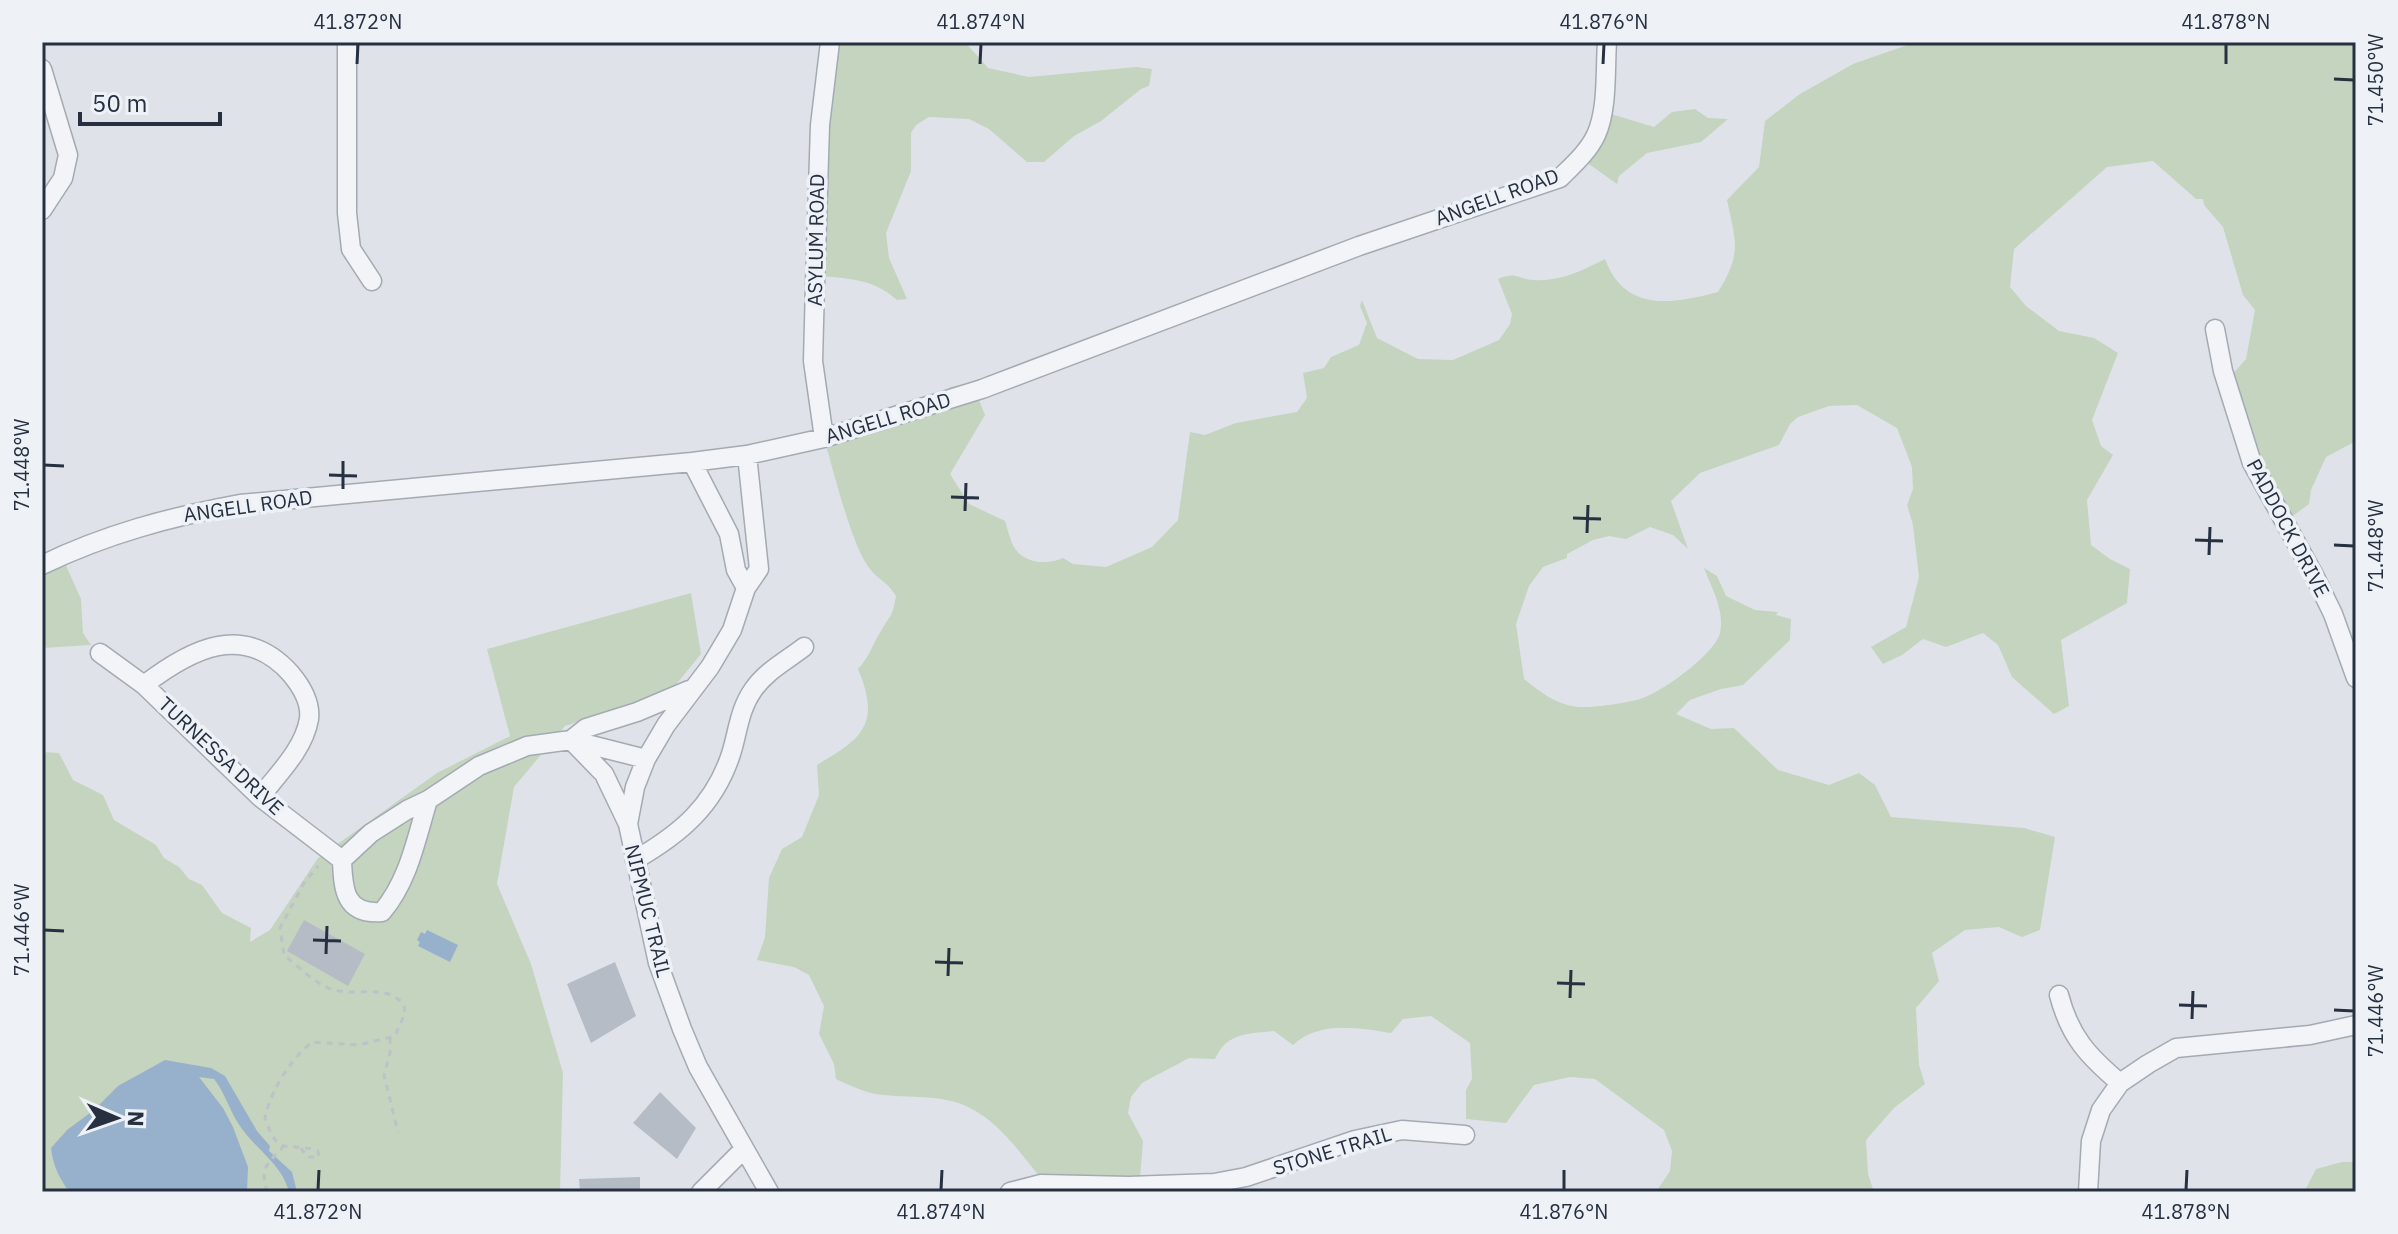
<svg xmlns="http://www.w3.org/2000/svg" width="2398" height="1234" font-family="'IBM Plex Sans',sans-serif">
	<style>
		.green { fill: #c4d4bf }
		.water { fill: #97b1cc }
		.building { fill: #b5bcc6 }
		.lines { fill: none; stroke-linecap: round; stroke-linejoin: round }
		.minor-casing { stroke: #a4aab3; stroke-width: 21 }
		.path { stroke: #bdc1c8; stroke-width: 3; stroke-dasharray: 6 6; stroke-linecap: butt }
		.minor { stroke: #f2f4f7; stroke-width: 18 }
		.ticks { fill: none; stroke: #263041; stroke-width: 3 }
		.labels { text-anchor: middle; stroke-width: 7; stroke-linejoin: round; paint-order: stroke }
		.street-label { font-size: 20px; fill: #263041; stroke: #eef2f7 }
		.neatline { fill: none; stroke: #263041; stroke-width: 3 }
		.ticks-label { font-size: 20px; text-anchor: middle; fill: #263041 }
	</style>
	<rect width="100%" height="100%" fill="#dfe3e9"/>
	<!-- green -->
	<path class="green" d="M826 42H965L988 68 1029 77 1136 67 1152 69 1149 86 1141 89 1101 121 1074 136 1044 162H1027L989 129 969 119 929 117 916 125 911 133V171L886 233 889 258 907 299 897 300C873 278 845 278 815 276Z
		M1916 42H2356V441L2326 457 2311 490 2309 504 2286 521 2261 482 2230 377 2246 359 2255 310 2243 295 2223 227 2204 205 2203 199H2196L2153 161 2107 167 2014 249 2010 287 2026 306 2059 331 2094 338 2118 353 2092 420 2101 446 2113 455 2087 500 2091 545 2110 559 2130 569 2127 603 2061 640 2069 706 2054 714 2012 677 1998 645 1983 633 1946 647 1923 639 1902 655 1883 664 1871 647 1906 627 1919 577 1913 525 1907 505 1913 489 1912 467 1897 428 1857 405 1829 406 1798 417 1790 424 1779 445 1700 473 1671 501 1688 549 1673 535 1650 527 1626 539 1609 536 1593 540 1567 554V558L1543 567 1529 586 1516 624 1524 679C1540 692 1557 705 1578 707 1592 708 1627 703 1640 699 1661 693 1715 654 1720 633 1725 611 1712 589 1704 568L1717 576 1726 596 1755 610 1778 612 1776 615 1791 619 1790 640 1743 685 1721 689 1690 700 1676 714 1711 729 1734 728 1778 770 1829 785 1859 773 1875 785 1891 817 2024 828 2055 837 2040 930 2022 937 1999 927 1965 930 1932 953 1939 981 1916 1008 1919 1065 1925 1084 1894 1108 1866 1140 1868 1174 1874 1192H1656L1670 1171 1672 1151 1664 1130 1595 1079 1570 1077 1534 1085 1506 1123 1466 1119V1090L1472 1079 1470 1043 1431 1016 1403 1019 1391 1033C1359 1028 1319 1020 1293 1045L1274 1031C1248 1034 1227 1032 1215 1059L1189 1058 1142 1083 1131 1097 1128 1113 1143 1141 1140 1179 1041 1178C1020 1153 999 1122 970 1108 940 1092 903 1100 871 1093 859 1090 847 1084 836 1079L834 1064 819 1034 824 1006 809 975 794 967 757 960 765 937 769 878 782 849 802 837 819 795 817 765C863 738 881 724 858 669 870 656 872 645 881 631 891 613 892 619 896 596 886 580 879 581 870 569 851 546 832 464 822 431L824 429 947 390 950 387 972 383 985 415 950 474 969 504 1005 521C1008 530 1010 540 1014 547 1024 564 1048 565 1063 558L1073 564 1106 567 1152 547 1178 520 1190 432 1205 435 1236 423 1297 412 1307 398 1303 373 1324 368 1331 357 1359 345 1367 323 1360 306 1362 300 1377 338 1418 359 1453 360 1499 340 1510 324 1512 314 1498 279C1517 271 1516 279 1534 280 1559 282 1584 270 1605 259 1625 313 1673 304 1718 292 1742 253 1736 243 1727 200L1759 167 1765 121 1800 94 1853 64Z
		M1695 109 1708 118 1728 119 1701 142 1647 153 1619 176 1617 184 1586 162 1601 111 1654 127 1672 112Z
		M60 552 81 599 83 633 91 645 42 648V559Z
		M691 593 701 654 669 693 565 726 514 787 497 884 531 964 563 1073 560 1192H42V752L59 753 73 780 103 795 114 820 156 845 164 858 179 867 189 879 202 885 222 913 251 928 250 942 270 930 318 858 437 773 510 736 487 649Z
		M2342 1162H2356V1192H2304L2316 1169Z"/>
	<!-- water -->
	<path class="water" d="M427 930 458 945 450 962 418 946 420 942 417 940 421 932 425 934Z
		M165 1060 211 1068 225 1076 257 1131 270 1146 269 1151 292 1172 297 1192H289C281 1162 254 1149 238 1123 229 1109 225 1093 214 1079L199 1077 223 1108 233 1127 248 1167 247 1192H69C59 1177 53 1166 51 1148L67 1130 94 1110 118 1086Z"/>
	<!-- building -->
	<path class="building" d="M304 920 365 954 348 986 287 951Z
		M615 962 636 1016 591 1043 567 984Z
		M660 1092 696 1128 677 1159 633 1123Z
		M640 1177V1192H580L579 1179Z"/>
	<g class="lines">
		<defs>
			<path id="minor" d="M347 42V213L351 249 372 281
				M42 69 68 155 63 178 42 210
				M2215 329 2223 371 2252 463 2314 575 2333 614 2356 678
				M824 438 813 361 815 285 820 125 830 42
				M747 455 759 569 746 588 732 630 710 667 666 725 646 759 635 787 628 824 658 963 682 1029 698 1067 769 1192
				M692 462 729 534 736 570 746 588
				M42 565C106 534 170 517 240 504L692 462 747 455 824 438 982 389 1359 246 1560 178C1573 165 1588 152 1596 135 1608 109 1605 70 1607 42
				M100 653 144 685 260 797 342 860
				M144 685C191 649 244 621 291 674 301 686 311 703 309 719 304 749 278 774 260 797
				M428 800C416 839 409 880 382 912 345 915 343 890 342 860L371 833 407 810 428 800 479 766 527 746 571 740 646 759
				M628 824 604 774 571 740 586 728 637 712 689 690
				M635 860C680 834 714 806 731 754 738 732 739 710 753 690 766 671 786 661 804 647
				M2059 995C2070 1037 2088 1056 2120 1083
				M701 1192 744 1149
				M1010 1192 1041 1184 1129 1186 1214 1183 1246 1177 1355 1140 1402 1130 1465 1135
				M2088 1192 2091 1141 2101 1110 2120 1083 2148 1064 2176 1048 2310 1035 2356 1025"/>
		</defs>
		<!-- minor casing -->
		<use href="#minor" class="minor-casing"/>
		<!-- path -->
		<path class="path" d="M390 1038V1053L384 1075 398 1132
			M301 1148 307 1157H319L318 1151C289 1140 279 1161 265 1118 270 1092 291 1058 312 1042L359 1045 395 1036 405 1013 404 1005C386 982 356 998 331 989 314 983 298 966 284 955L280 928 304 883 318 866
			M267 1192C260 1167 267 1164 283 1147"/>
		<!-- minor -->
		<use href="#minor" class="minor"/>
	</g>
	<!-- ticks -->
	<path class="ticks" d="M357 64 358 44M980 64 981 44M1603 64 1604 44M2226 64V44M2334 79 2354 80M44 465 64 466M329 475 357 476M343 489V461M951 497 979 498M965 511 966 483M1573 518 1601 519M1587 533 1588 505M2195 540 2223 541M2334 545 2354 546M2209 555 2210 527M44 930 64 931M313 940 341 941M326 954 327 926M935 962 963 963M948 976 949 948M1557 983 1585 984M1570 998 1571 970M2179 1005 2207 1006M2334 1010 2354 1011M2192 1019 2193 991M318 1190 319 1170M941 1190 942 1170M1564 1190V1170M2186 1190 2187 1170"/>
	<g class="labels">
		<!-- street labels -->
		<g class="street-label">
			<text transform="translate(1497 197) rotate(-20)" y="7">ANGELL ROAD</text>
			<text transform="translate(816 240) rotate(-89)" y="7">ASYLUM ROAD</text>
			<text transform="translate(888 418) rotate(-17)" y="7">ANGELL ROAD</text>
			<text transform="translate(248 506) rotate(-8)" y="7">ANGELL ROAD</text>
			<text transform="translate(2288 528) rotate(62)" y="7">PADDOCK DRIVE</text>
			<text transform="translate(221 756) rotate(43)" y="7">TURNESSA DRIVE</text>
			<text transform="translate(648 911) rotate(76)" y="7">NIPMUC TRAIL</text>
			<text transform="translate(1332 1151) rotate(-17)" y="7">STONE TRAIL</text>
		</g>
	</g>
	<!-- border -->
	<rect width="2398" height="1234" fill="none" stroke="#eef2f7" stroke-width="88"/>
	<!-- north arrow -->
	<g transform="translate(116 1118) rotate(92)" stroke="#eef2f7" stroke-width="6" paint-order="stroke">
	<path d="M0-6L14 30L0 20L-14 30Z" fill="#263041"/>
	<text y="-12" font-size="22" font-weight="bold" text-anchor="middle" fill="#263041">N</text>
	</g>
	<!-- scale -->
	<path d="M80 112v12h140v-12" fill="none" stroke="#263041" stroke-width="4"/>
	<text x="92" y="112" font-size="24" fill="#263041" stroke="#eef2f7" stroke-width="6" paint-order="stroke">50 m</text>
	<rect x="44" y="44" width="2310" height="1146" class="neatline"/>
	<g class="ticks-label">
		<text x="358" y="29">41.872°N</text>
		<text x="981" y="29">41.874°N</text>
		<text x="1604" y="29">41.876°N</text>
		<text x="2226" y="29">41.878°N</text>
		<text transform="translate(2376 80) rotate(-90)" y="7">71.450°W</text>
		<text transform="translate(22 465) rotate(-90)" y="7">71.448°W</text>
		<text transform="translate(2376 546) rotate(-90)" y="7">71.448°W</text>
		<text transform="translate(22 930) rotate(-90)" y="7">71.446°W</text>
		<text transform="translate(2376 1011) rotate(-90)" y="7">71.446°W</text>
		<text x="318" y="1219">41.872°N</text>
		<text x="941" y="1219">41.874°N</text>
		<text x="1564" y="1219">41.876°N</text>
		<text x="2186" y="1219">41.878°N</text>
	</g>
</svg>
